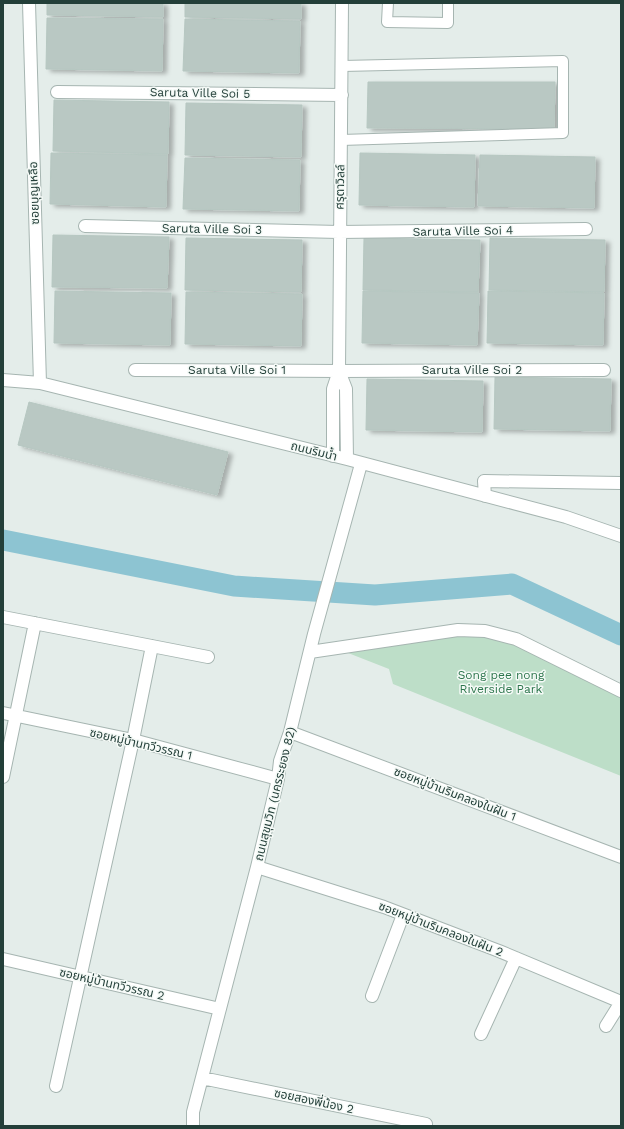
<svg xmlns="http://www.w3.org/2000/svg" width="624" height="1129" font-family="'Work Sans','Noto Sans Thai',sans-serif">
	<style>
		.green { fill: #bddec8 }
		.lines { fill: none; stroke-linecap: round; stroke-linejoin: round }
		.canal { stroke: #8dc4d2; stroke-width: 21 }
		.building { fill: #b9c8c3; stroke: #b6c7c1; filter: url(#shadow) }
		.lane-casing { stroke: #a6b5b1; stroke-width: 12 }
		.street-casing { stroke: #a6b5b1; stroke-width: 14 }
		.lane { stroke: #fff; stroke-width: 10 }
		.street { stroke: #fff; stroke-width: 12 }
		.labels { text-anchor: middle; stroke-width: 3; stroke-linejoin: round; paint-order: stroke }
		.street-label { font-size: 12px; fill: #233f39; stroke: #f5faf7 }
		.park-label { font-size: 12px; fill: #2d764d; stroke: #f5faf7 }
	</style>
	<defs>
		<filter id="shadow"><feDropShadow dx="4.5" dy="2.5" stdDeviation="2" flood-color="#0004"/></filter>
	</defs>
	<rect width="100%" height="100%" fill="#e4edea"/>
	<!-- green -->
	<path class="green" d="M460 633 484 635 515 643 621 695V776L393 684 389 669 343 651Z"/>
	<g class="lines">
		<!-- canal -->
		<path class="canal" d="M3 540 234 586 375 595 512 584 621 635"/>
	</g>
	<!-- building -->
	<path class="building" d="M47 3H163V17L47 15Z
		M185 3H301V19L185 17Z
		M47 18 163 19 162 71 46 69Z
		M185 19 300 21 299 73 183 71Z
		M368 82H555L554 129 367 128Z
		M54 100 169 102 168 154 53 151Z
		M186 103 302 105 301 157 185 155Z
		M51 153 167 155 166 207 50 204Z
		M360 153 475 155 474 207 359 205Z
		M480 155 595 157 594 208 478 206Z
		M185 158 300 160 299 211 183 209Z
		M53 235 169 237 167 288 52 287Z
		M186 238 302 240 301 292 185 290Z
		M364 238 480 240 478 292 363 290Z
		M490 238 605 240 604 292 489 290Z
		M55 291 171 293 170 345 54 343Z
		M363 291 479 293 477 345 362 343Z
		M488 291 604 293 603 345 487 343Z
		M186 292 302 294 301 346 185 344Z
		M495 377 611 379 610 431 494 429Z
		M367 379 483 381 482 432 366 430Z
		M29 402 228 452 217 495 18 445Z"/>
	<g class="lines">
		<defs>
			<path id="lane" d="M388 3 387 22 448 23V3
				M341 140 563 133V61L342 66"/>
			<path id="street" d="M29 3 40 383
				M57 92 342 95
				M85 226 339 232 586 229
				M135 370 339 371 604 370
				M339 371 346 389 347 459
				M3 380 40 383 347 459 566 517 621 536
				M333 456V389L339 371 342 3
				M485 496 484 481 621 483
				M3 617 208 657
				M310 652 458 630 485 631 516 639 621 691
				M3 713 133 740 278 779
				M290 732 621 857
				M3 777 35 623
				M257 867 384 907 499 951 621 1002
				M3 959 220 1009
				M372 996 403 915
				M606 1026 621 1002
				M481 1034 516 958
				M202 1078 426 1124
				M56 1086 133 740 152 646
				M193 1126V1112L257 867 278 779 280 761 290 732 314 634 361 464"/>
		</defs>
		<!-- lane casing -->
		<use href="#lane" class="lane-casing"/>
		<!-- street casing -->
		<use href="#street" class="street-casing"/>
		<!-- lane -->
		<use href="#lane" class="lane"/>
		<!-- street -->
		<use href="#street" class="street"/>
	</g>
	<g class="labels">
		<!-- street labels -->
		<g class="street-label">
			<text transform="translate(200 93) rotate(1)" y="4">Saruta Ville Soi 5</text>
			<text transform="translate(340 187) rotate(-89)" y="4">ศรุตาวิลล์</text>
			<text transform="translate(34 193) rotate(-92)" y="4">ซอยบุญเหลือ</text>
			<text transform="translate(212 229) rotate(1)" y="4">Saruta Ville Soi 3</text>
			<text transform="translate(463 231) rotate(-1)" y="4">Saruta Ville Soi 4</text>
			<text x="237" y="374">Saruta Ville Soi 1</text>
			<text x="472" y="374">Saruta Ville Soi 2</text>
			<text transform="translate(314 451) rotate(14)" y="4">ถนนริมน้ำ</text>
			<text transform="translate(141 744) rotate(13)" y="4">ซอยหมู่บ้านทวีวรรณ 1</text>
			<text transform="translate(275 794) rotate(-76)" y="4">ถนนสุขุมวิท (นครระยอง 82)</text>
			<text transform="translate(455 794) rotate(21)" y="4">ซอยหมู่บ้านริมคลองในฝัน 1</text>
			<text transform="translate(441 929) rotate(21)" y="4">ซอยหมู่บ้านริมคลองในฝัน 2</text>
			<text transform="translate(112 984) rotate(13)" y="4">ซอยหมู่บ้านทวีวรรณ 2</text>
			<text transform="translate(314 1101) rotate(12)" y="4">ซอยสองพี่น้อง 2</text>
		</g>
		<!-- park labels -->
		<g class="park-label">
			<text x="501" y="679">Song pee nong<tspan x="501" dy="14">Riverside Park</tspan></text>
		</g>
	</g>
	<!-- border -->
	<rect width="624" height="1129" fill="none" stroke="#233f39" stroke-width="8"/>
</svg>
